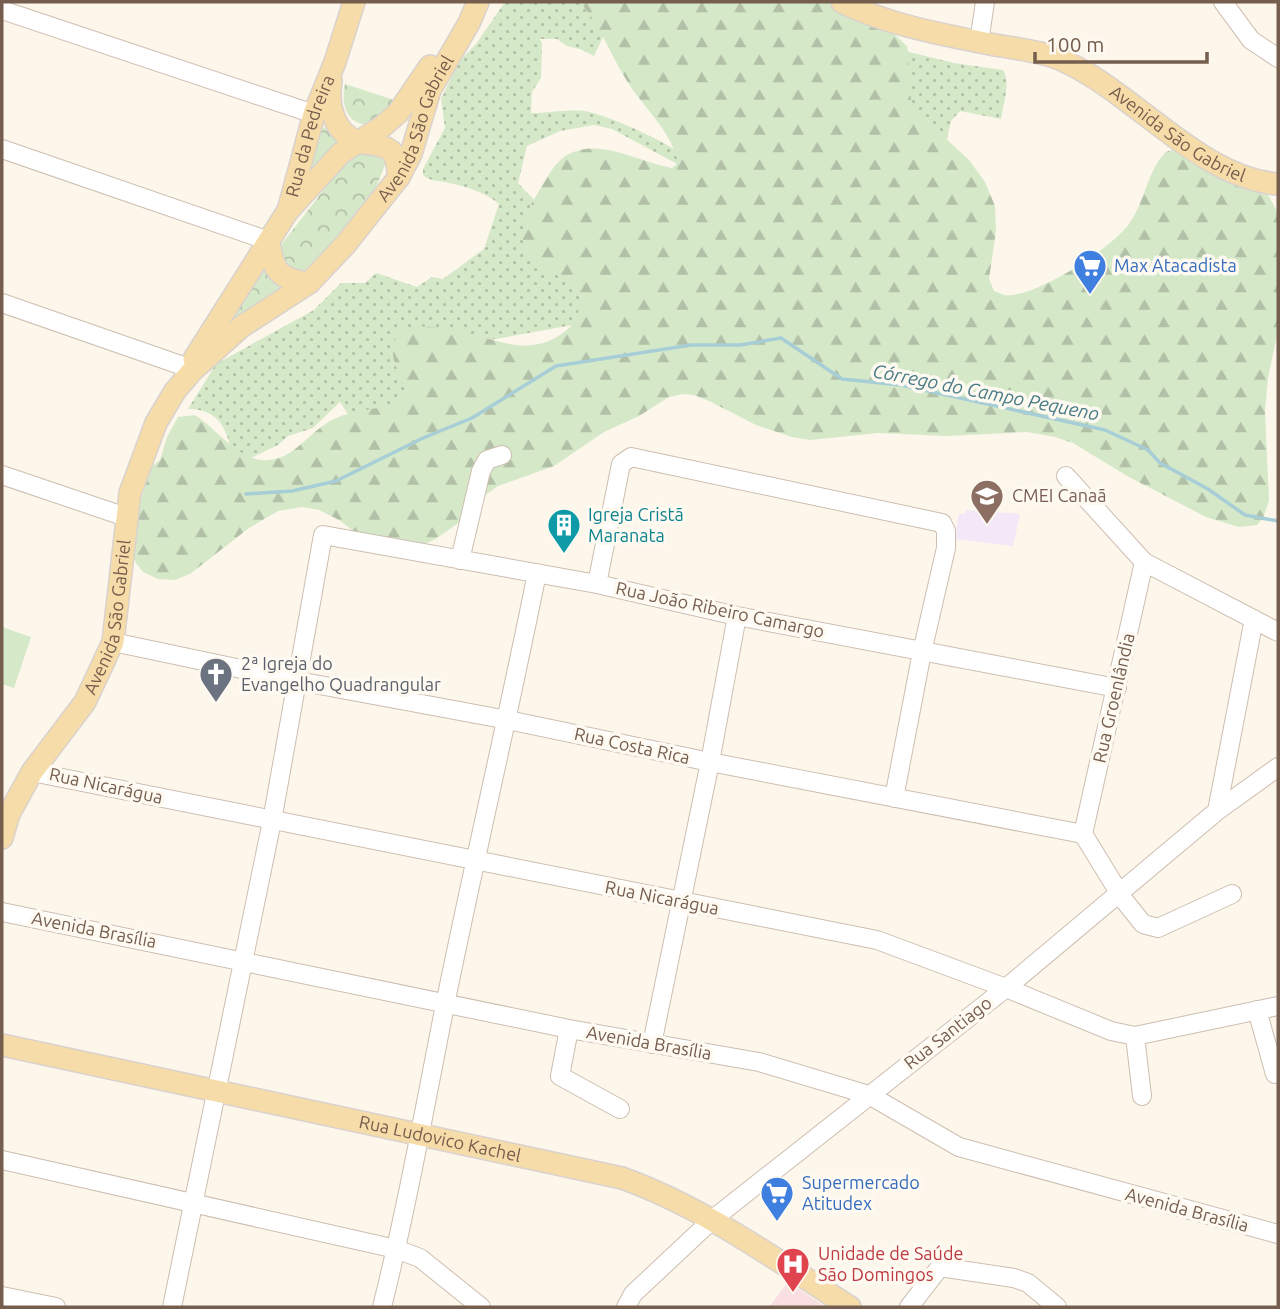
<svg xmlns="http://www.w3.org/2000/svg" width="1280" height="1309" font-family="Ubuntu,sans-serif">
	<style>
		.education { fill: #f3e7f8 }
		.medical { fill: #f9dfe1 }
		.grass { fill: url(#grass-dots) }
		.forest { fill: url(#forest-firs) }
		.park { fill: url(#park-crowns) }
		.garden { fill: #d5e9c9 }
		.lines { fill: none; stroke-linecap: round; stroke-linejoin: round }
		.stream { stroke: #a7cdd6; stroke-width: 3.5 }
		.minor-casing { stroke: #cebeb1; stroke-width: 20 }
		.major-casing { stroke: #d9d2ce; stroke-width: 24 }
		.minor { stroke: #fff; stroke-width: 18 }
		.major { stroke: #f6dca8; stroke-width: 21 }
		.labels { text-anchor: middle; stroke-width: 7; stroke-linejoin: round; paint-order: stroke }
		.street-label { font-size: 18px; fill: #765e4f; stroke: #fefaf1 }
		.shop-label { font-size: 18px; fill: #366cbe; stroke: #fefaf1; text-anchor: start }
		.education-label { font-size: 18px; fill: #785e54; stroke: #fefaf1; text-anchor: start }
		.culture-label { font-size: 18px; fill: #0d838f; stroke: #fefaf1; text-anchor: start }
		.worship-label { font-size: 18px; fill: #5b616d; stroke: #fefaf1; text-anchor: start }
		.health-label { font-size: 18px; fill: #be3a42; stroke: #fefaf1; text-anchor: start }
		.water-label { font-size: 19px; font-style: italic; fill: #497b87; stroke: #fefaf1 }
	</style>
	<defs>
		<pattern id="grass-dots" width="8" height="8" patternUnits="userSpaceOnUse" patternTransform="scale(1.75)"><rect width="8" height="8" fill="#d5e9c9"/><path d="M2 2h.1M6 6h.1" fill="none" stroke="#b1c0a6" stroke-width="1.8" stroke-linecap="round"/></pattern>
		<pattern id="forest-firs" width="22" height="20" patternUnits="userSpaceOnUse" patternTransform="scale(1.75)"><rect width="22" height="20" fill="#d5e9c9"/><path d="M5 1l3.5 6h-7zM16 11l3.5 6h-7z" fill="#b1c0a6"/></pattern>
		<pattern id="park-crowns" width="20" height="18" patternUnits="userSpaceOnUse" patternTransform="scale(1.75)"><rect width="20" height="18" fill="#d5e9c9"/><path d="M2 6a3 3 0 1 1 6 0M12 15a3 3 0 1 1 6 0" fill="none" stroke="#b1c0a6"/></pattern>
	</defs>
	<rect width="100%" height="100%" fill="#fcf6eb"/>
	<!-- education -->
	<path class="education" d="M966 510 1020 514 1013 546 954 539 959 514H965Z"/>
	<!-- medical -->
	<path class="medical" d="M788 1282 826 1307H769Z"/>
	<!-- grass -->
	<path class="grass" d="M505 2H594L606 30 594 56 580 49 567 46 557 39H540L542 43 541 78 532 92 531 113C545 113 572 109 585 111 616 118 662 140 688 158L889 47 954 63 1003 70C1011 82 1003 105 1001 119L960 111 951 121 931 209 679 165 612 129 594 125 560 131 527 146 518 183 539 205 605 319 496 339 434 344 419 401 352 420 340 402 313 428 288 436 278 445 234 466C229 436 224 409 188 409L216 364 314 310 341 283H365L376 273 417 287 432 277 443 279 484 249 499 204C484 191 464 186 444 182 435 180 430 181 423 175V169L445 128 441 99 459 61 476 44Z"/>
	<!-- forest -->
	<path class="forest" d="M580 2H840L892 32 907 46 909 61 908 85 912 103 927 121 969 160 985 182 995 206 996 231 989 279 994 291C998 292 1001 294 1004 295 1033 300 1116 246 1131 221 1144 202 1149 169 1164 154 1169 149 1178 149 1184 150 1192 152 1251 179 1258 184 1267 191 1274 204 1278 215V331L1268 378 1265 411 1269 501 1263 518 1257 525 1239 527 1206 517 1127 476 1073 443 1055 437 1027 432 947 436 878 433 810 440 792 437 756 425 711 402 694 395 683 394 669 397 639 416 604 432 554 466 498 486 484 496 457 524 434 540 418 547 369 543 339 520 319 510 302 507 278 511 249 528 190 574 175 580 158 579 143 572 136 563 132 553 138 510 151 467 160 460 167 437 178 417 195 415C226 436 250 478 291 452 306 442 317 427 334 419 354 409 380 410 401 402L406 389C401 378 394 365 393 354 388 299 490 343 516 345 531 347 544 344 557 337 570 329 575 323 579 309 590 277 537 275 526 252 518 235 527 210 536 196 544 183 552 166 564 157 598 135 637 162 672 168L678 163C673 133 643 107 627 81 610 54 601 26 580 2Z"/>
	<!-- park -->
	<path class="park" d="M345 84 397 101C394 106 389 115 384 118 356 136 338 112 345 84Z
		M320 125 344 140 296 195Z
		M359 150 381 156 385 165 375 190 313 266 303 273 292 272 279 260 281 245 343 165Z
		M264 265 288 290 221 333Z"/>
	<!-- garden -->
	<path class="garden" d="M2 627 31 637 14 688 2 684Z"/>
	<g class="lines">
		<!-- stream -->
		<path class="stream" d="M246 494 292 491 336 481 423 438 472 418 556 366 691 345H740L781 338 842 379 901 385 1105 430 1148 450 1160 463 1208 489 1245 515 1278 521"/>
		<defs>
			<path id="minor" d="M1223 2 1251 40 1278 58
				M2 10 314 114
				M979 42 985 2
				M2 149 269 241
				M2 303 189 368
				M2 475 126 517
				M1066 476 1144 562 1278 632
				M460 560 481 471 487 460 502 455
				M597 584 621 464 631 457 942 523 946 531V548L922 652 894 798
				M113 642 298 681 508 720 710 762 1083 834 1123 899 1143 924 1158 928 1232 894
				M32 772 877 940 1006 988 1111 1031 1135 1036 1278 1006
				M1217 811 1254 619
				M1083 834 1144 562
				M2 912 569 1029 759 1062 869 1095 959 1147 1278 1234
				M1257 1010 1275 1074
				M569 1029 560 1076 620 1109
				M1135 1036 1142 1096
				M652 1044 710 762 737 616
				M2 1160 396 1249 420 1258 481 1307
				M2 1296 56 1307
				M172 1307 272 821 323 535 597 584 737 616 1117 688
				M382 1307C407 1207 425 1106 445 1005 474 861 508 718 537 573
				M626 1307 633 1294 713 1219 1006 988 1217 811 1278 767
				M909 1307 940 1267 1014 1278 1028 1283 1057 1307"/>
			<g id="major">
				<path id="s1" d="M842 2C888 25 940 34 990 44 1016 49 1045 51 1068 63 1137 96 1201 178 1278 184"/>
				<path d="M331 81C327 105 334 134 359 142 370 145 381 143 391 151 398 158 397 168 399 177"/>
				<path id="s2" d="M289 207 314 114 335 62 354 2"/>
				<path d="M269 241C273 271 278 279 309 283"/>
				<path d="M194 359 287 212 341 153 383 126 398 113 430 66"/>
				<path id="s3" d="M2 838 9 814 32 772 85 702 113 642 130 493 156 423 175 391 193 370 241 327 309 283 345 245 399 177 411 154 430 90 469 23 478 2"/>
				<path id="s4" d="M2 1045 622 1178C705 1208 776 1260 850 1307"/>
			</g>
		</defs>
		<!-- minor casing -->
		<use href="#minor" class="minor-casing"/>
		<!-- major casing -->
		<use href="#major" class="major-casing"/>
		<!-- minor -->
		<use href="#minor" class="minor"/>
		<!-- major -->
		<use href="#major" class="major"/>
	</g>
	<!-- icons -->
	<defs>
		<symbol id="supermarket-pin" viewBox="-11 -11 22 30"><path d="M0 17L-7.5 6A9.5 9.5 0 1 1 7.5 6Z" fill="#3f7fe0" stroke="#fefaf1"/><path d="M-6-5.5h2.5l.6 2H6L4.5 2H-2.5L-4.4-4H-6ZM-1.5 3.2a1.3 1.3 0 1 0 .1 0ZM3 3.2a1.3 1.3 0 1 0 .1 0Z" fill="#fff"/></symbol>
		<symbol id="school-pin" viewBox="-11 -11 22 30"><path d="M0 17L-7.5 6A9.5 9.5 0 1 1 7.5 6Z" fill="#8d6e63" stroke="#fefaf1"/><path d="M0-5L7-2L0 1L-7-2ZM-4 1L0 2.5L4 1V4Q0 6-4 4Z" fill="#fff"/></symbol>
		<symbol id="building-pin" viewBox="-11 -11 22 30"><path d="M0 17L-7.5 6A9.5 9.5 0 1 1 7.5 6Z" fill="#0f9aa8" stroke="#fefaf1"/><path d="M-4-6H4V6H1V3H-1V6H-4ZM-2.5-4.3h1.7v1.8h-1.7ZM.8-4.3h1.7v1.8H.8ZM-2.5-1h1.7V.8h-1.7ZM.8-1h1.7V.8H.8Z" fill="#fff"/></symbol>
		<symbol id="church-pin" viewBox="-11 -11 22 30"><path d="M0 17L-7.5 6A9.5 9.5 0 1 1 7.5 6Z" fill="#6b7280" stroke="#fefaf1"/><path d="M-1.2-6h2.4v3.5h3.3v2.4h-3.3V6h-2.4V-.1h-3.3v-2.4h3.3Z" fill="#fff"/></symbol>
		<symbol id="hospital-pin" viewBox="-11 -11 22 30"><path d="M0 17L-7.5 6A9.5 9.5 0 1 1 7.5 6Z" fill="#e0444e" stroke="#fefaf1"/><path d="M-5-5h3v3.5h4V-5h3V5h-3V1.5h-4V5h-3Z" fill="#fff"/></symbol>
	</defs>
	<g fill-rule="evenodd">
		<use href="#supermarket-pin" x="1071" y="247" width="38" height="52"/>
		<use href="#school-pin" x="968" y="477" width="38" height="52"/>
		<use href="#building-pin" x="545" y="506" width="38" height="52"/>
		<use href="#church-pin" x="197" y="655" width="38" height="52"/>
		<use href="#supermarket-pin" x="758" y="1174" width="38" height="52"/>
		<use href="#hospital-pin" x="774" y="1245" width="38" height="52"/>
	</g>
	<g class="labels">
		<!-- street labels -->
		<g class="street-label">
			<text dy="6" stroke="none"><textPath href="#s3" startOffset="852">Avenida São Gabriel</textPath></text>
			<text dy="6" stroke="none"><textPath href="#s1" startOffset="366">Avenida São Gabriel</textPath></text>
			<text dy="6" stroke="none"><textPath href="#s2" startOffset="74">Rua da Pedreira</textPath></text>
			<text transform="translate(720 610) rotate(12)" y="6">Rua João Ribeiro Camargo</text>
			<text dy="6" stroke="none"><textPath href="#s3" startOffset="250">Avenida São Gabriel</textPath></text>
			<text transform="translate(1114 698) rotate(-77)" y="6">Rua Groenlândia</text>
			<text transform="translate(632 746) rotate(12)" y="6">Rua Costa Rica</text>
			<text transform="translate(106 786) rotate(12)" y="6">Rua Nicarágua</text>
			<text transform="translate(662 898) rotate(11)" y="6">Rua Nicarágua</text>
			<text transform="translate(94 930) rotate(11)" y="6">Avenida Brasília</text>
			<text transform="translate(948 1033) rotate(-38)" y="6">Rua Santiago</text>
			<text transform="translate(649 1043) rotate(10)" y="6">Avenida Brasília</text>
			<text dy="6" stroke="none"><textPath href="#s4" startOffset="448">Rua Ludovico Kachel</textPath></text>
			<text transform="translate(1187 1210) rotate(15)" y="6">Avenida Brasília</text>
		</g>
		<!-- shop labels -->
		<g class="shop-label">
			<text x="1114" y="272">Max Atacadista</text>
			<text x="802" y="1189">Supermercado<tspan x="802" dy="21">Atitudex</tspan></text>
		</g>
		<!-- education labels -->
		<g class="education-label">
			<text x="1012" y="502">CMEI Canaã</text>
		</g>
		<!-- culture labels -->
		<g class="culture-label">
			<text x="588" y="521">Igreja Cristã<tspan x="588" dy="21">Maranata</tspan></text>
		</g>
		<!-- worship labels -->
		<g class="worship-label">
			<text x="241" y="670">2ª Igreja do<tspan x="241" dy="21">Evangelho Quadrangular</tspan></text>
		</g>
		<!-- health labels -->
		<g class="health-label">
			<text x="818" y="1260">Unidade de Saúde<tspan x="818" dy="21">São Domingos</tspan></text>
		</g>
		<!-- water labels -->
		<g class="water-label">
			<text transform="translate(986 392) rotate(11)" y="7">Córrego do Campo Pequeno</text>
		</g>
	</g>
	<!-- border -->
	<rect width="1280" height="1309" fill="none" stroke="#765e4f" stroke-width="7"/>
	<!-- scale -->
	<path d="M1035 52v10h172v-10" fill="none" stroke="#765e4f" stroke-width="3.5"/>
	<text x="1046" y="52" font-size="21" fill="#765e4f" stroke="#fefaf1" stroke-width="5" paint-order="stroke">100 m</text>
</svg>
